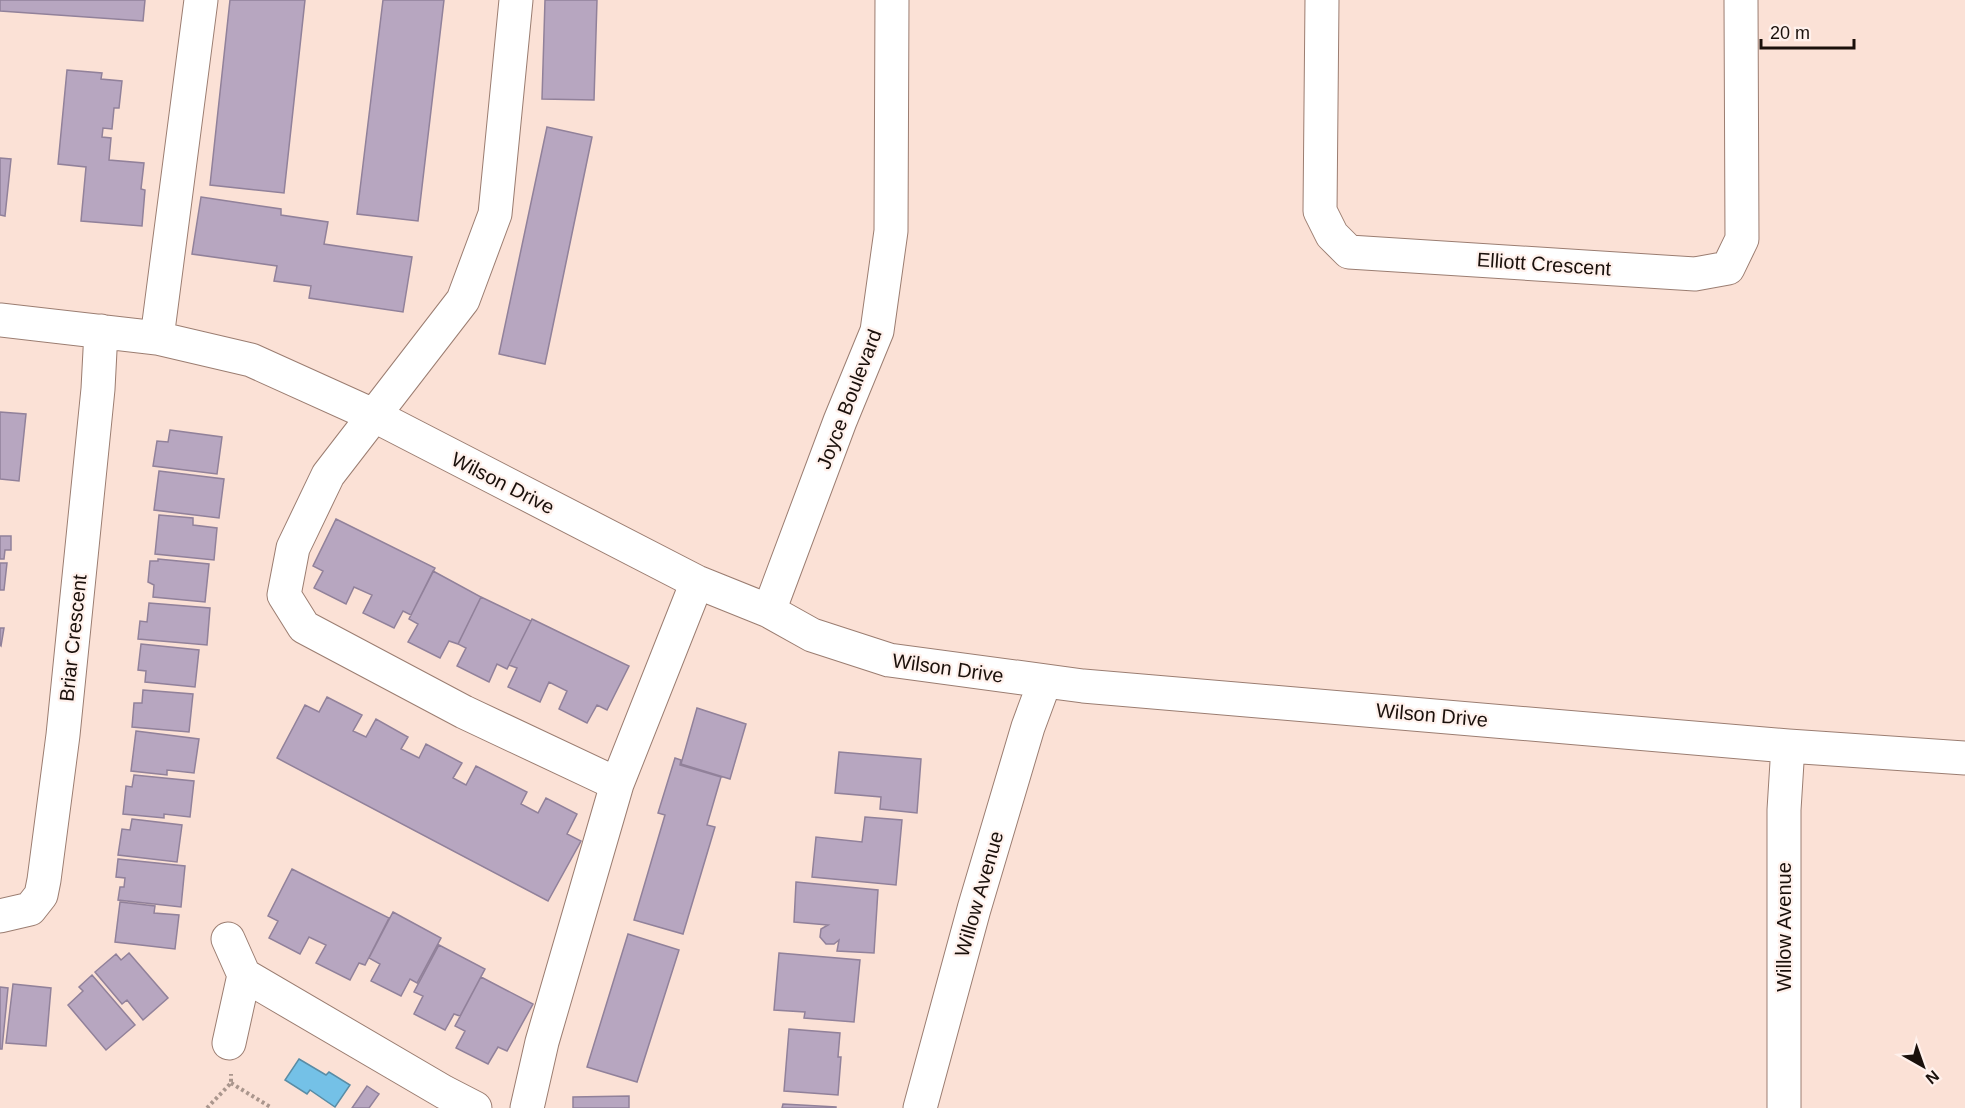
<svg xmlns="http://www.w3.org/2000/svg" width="1965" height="1108" font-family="Arial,sans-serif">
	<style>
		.water { fill: #74c1e7; stroke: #598ca5; stroke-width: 1.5 }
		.building { fill: #b7a6c0; stroke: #91819a; stroke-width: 1.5 }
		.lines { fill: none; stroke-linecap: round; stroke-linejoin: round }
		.minor-casing { stroke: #9b7d71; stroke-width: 35 }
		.path { stroke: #aa968d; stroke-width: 4; stroke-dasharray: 3 3; stroke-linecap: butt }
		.minor { stroke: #fff; stroke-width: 33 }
		.labels { text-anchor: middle; stroke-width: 4.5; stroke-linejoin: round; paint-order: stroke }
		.street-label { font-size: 20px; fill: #1a100b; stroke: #fff1ec }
	</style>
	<rect width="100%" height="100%" fill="#fbe1d6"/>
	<!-- water -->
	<path class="water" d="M299 1059 326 1075 329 1072 350 1085 335 1107 310 1090 307 1094 285 1080Z"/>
	<!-- building -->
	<path class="building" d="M0 0H145L143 21 0 11Z
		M230 0H305L284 193 210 185Z
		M383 0H444L418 221 357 214Z
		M545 0H597L594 100 542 99Z
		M67 70 102 73 101 79 122 81 119 108H114L112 129 103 128 102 137 111 138 109 160 144 163 141 189 145 190 142 226 81 221 86 167 58 164Z
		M547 127 592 137 545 364 499 354Z
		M0 158 11 159 5 216 0 215Z
		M201 197 281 209V215L328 222 324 244 412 257 403 312 309 298 311 286 274 281 277 266 192 254Z
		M0 412 26 414 19 481 0 479Z
		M170 430 222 437 217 474 153 466 157 441 168 442Z
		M159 471 224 479 219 518 154 510Z
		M159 515 193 518V525L217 528 214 560 155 554Z
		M336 519 435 568 411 615 403 611 394 628 363 613 372 595 354 587 346 604 314 588 323 571 313 566Z
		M0 536H11V550H5L4 559H0Z
		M158 559 209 564 205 602 153 597 154 585 148 582 150 561H158Z
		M0 563H7L4 590H0Z
		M433 571 481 597 458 644 449 641 440 658 408 642 418 624 409 619Z
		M481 597 531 621 507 669 497 664 489 682 457 666 466 648 458 644Z
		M149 603 210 608 207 645 138 639 140 621 147 622Z
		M532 619 629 666 607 710 597 705 587 723 559 709 567 691 549 682 540 702 508 687 517 668 509 665Z
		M0 628H4L1 646 0 645Z
		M141 644 199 650 195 687 145 682 146 671 138 670Z
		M143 690 193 694 189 732 132 727 134 703H142Z
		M327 697 362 715 353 731 366 737 376 719 408 737 401 749 419 758 426 744 462 763 453 778 466 785 476 766 527 792 521 804 538 813 546 798 577 814 567 834 581 841 548 901 277 758 305 705 319 712Z
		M697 708 746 724 730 779 681 764Z
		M136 731 199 739 194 773 167 770V775L131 771Z
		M839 752 921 759 917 813 880 809 881 797 835 793Z
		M675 758 681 760 680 765 721 777 707 825 715 827 683 934 634 920 665 815 658 813Z
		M134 775 194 781 190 817 164 814V818L123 814 126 786 132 787Z
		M865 817 902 820 896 885 812 877 816 837 862 842Z
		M132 819 182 825 177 862 118 855 122 829 130 830Z
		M118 859 185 866 181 907 118 900 120 887H124L125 878 116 877Z
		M292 869 389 918 365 965 359 963 350 980 316 963 326 945 309 937 300 954 269 938 278 921 268 916Z
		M796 882 878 890 874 953 837 951 839 940 834 944H826L820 937 821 929 828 925 794 922Z
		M120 902 155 906 154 913 179 915 175 949 115 942Z
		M393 912 441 938 417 983 410 979 401 996 371 981 380 964 369 958Z
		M628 934 679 950 637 1082 587 1067Z
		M439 945 485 969 460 1016 454 1014 445 1030 414 1014 423 996 414 992Z
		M129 953 168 998 143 1020 127 1000 122 1004 95 972 116 954 121 960Z
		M779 953 860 960 854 1022 804 1018 805 1012 774 1010Z
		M92 975 135 1025 106 1050 68 1005 83 991 79 987Z
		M481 977 533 1004 507 1051 498 1047 488 1064 456 1048 465 1031 455 1026Z
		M13 984 51 988 46 1046 6 1043Z
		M0 987 8 988 2 1049H0Z
		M789 1029 840 1033 838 1057H841L838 1095 784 1091Z
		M367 1086 379 1094 369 1108H352Z
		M629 1096V1108H573V1097Z
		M783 1104 836 1107V1108H782Z"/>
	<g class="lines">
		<defs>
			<path id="minor" d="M516 0 495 214 463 300 328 475 293 548 284 595 304 627 464 712 617 784
				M1322 0 1320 211 1332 235 1349 252 1695 274 1728 268 1742 239 1741 0
				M0 320 157 338 251 360 375 416 697 582 769 611 812 635 889 660 1083 686 1788 746 1965 758
				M157 338 201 0
				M769 611 840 421 877 331 891 231 892 0
				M0 916 30 909 41 895 44 880 63 735 98 389 101 331
				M228 939 244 975 229 1043
				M244 975 444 1092 475 1108
				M527 1108 542 1042 617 784 697 582
				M920 1108 974 909 1028 727 1045 681
				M1784 1108V810L1788 746"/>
		</defs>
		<!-- minor casing -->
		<use href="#minor" class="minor-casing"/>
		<!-- path -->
		<path class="path" d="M231 1083 272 1108
			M207 1108 231 1083V1074"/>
		<!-- minor -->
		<use href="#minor" class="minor"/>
	</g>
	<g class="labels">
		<!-- street labels -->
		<g class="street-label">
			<text transform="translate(1544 264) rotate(4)" y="7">Elliott Crescent</text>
			<text transform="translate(849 399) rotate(-69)" y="7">Joyce Boulevard</text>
			<text transform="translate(503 483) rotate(27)" y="7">Wilson Drive</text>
			<text transform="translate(73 638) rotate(-84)" y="7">Briar Crescent</text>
			<text transform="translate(948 668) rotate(8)" y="7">Wilson Drive</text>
			<text transform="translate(1432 715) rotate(5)" y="7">Wilson Drive</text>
			<text transform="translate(979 894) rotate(-74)" y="7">Willow Avenue</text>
			<text transform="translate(1784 927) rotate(-90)" y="7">Willow Avenue</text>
		</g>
	</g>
	<!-- north arrow -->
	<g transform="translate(1923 1066) rotate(140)" stroke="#fff1ec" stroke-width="4.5" paint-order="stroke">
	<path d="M0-4.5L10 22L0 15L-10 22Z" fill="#1a100b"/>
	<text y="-9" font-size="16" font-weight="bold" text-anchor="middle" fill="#1a100b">N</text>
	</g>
	<!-- scale -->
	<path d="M1761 39v9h93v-9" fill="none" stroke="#1a100b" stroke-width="3"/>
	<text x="1770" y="39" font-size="18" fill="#1a100b" stroke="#fff1ec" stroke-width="4.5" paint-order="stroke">20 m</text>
</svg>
